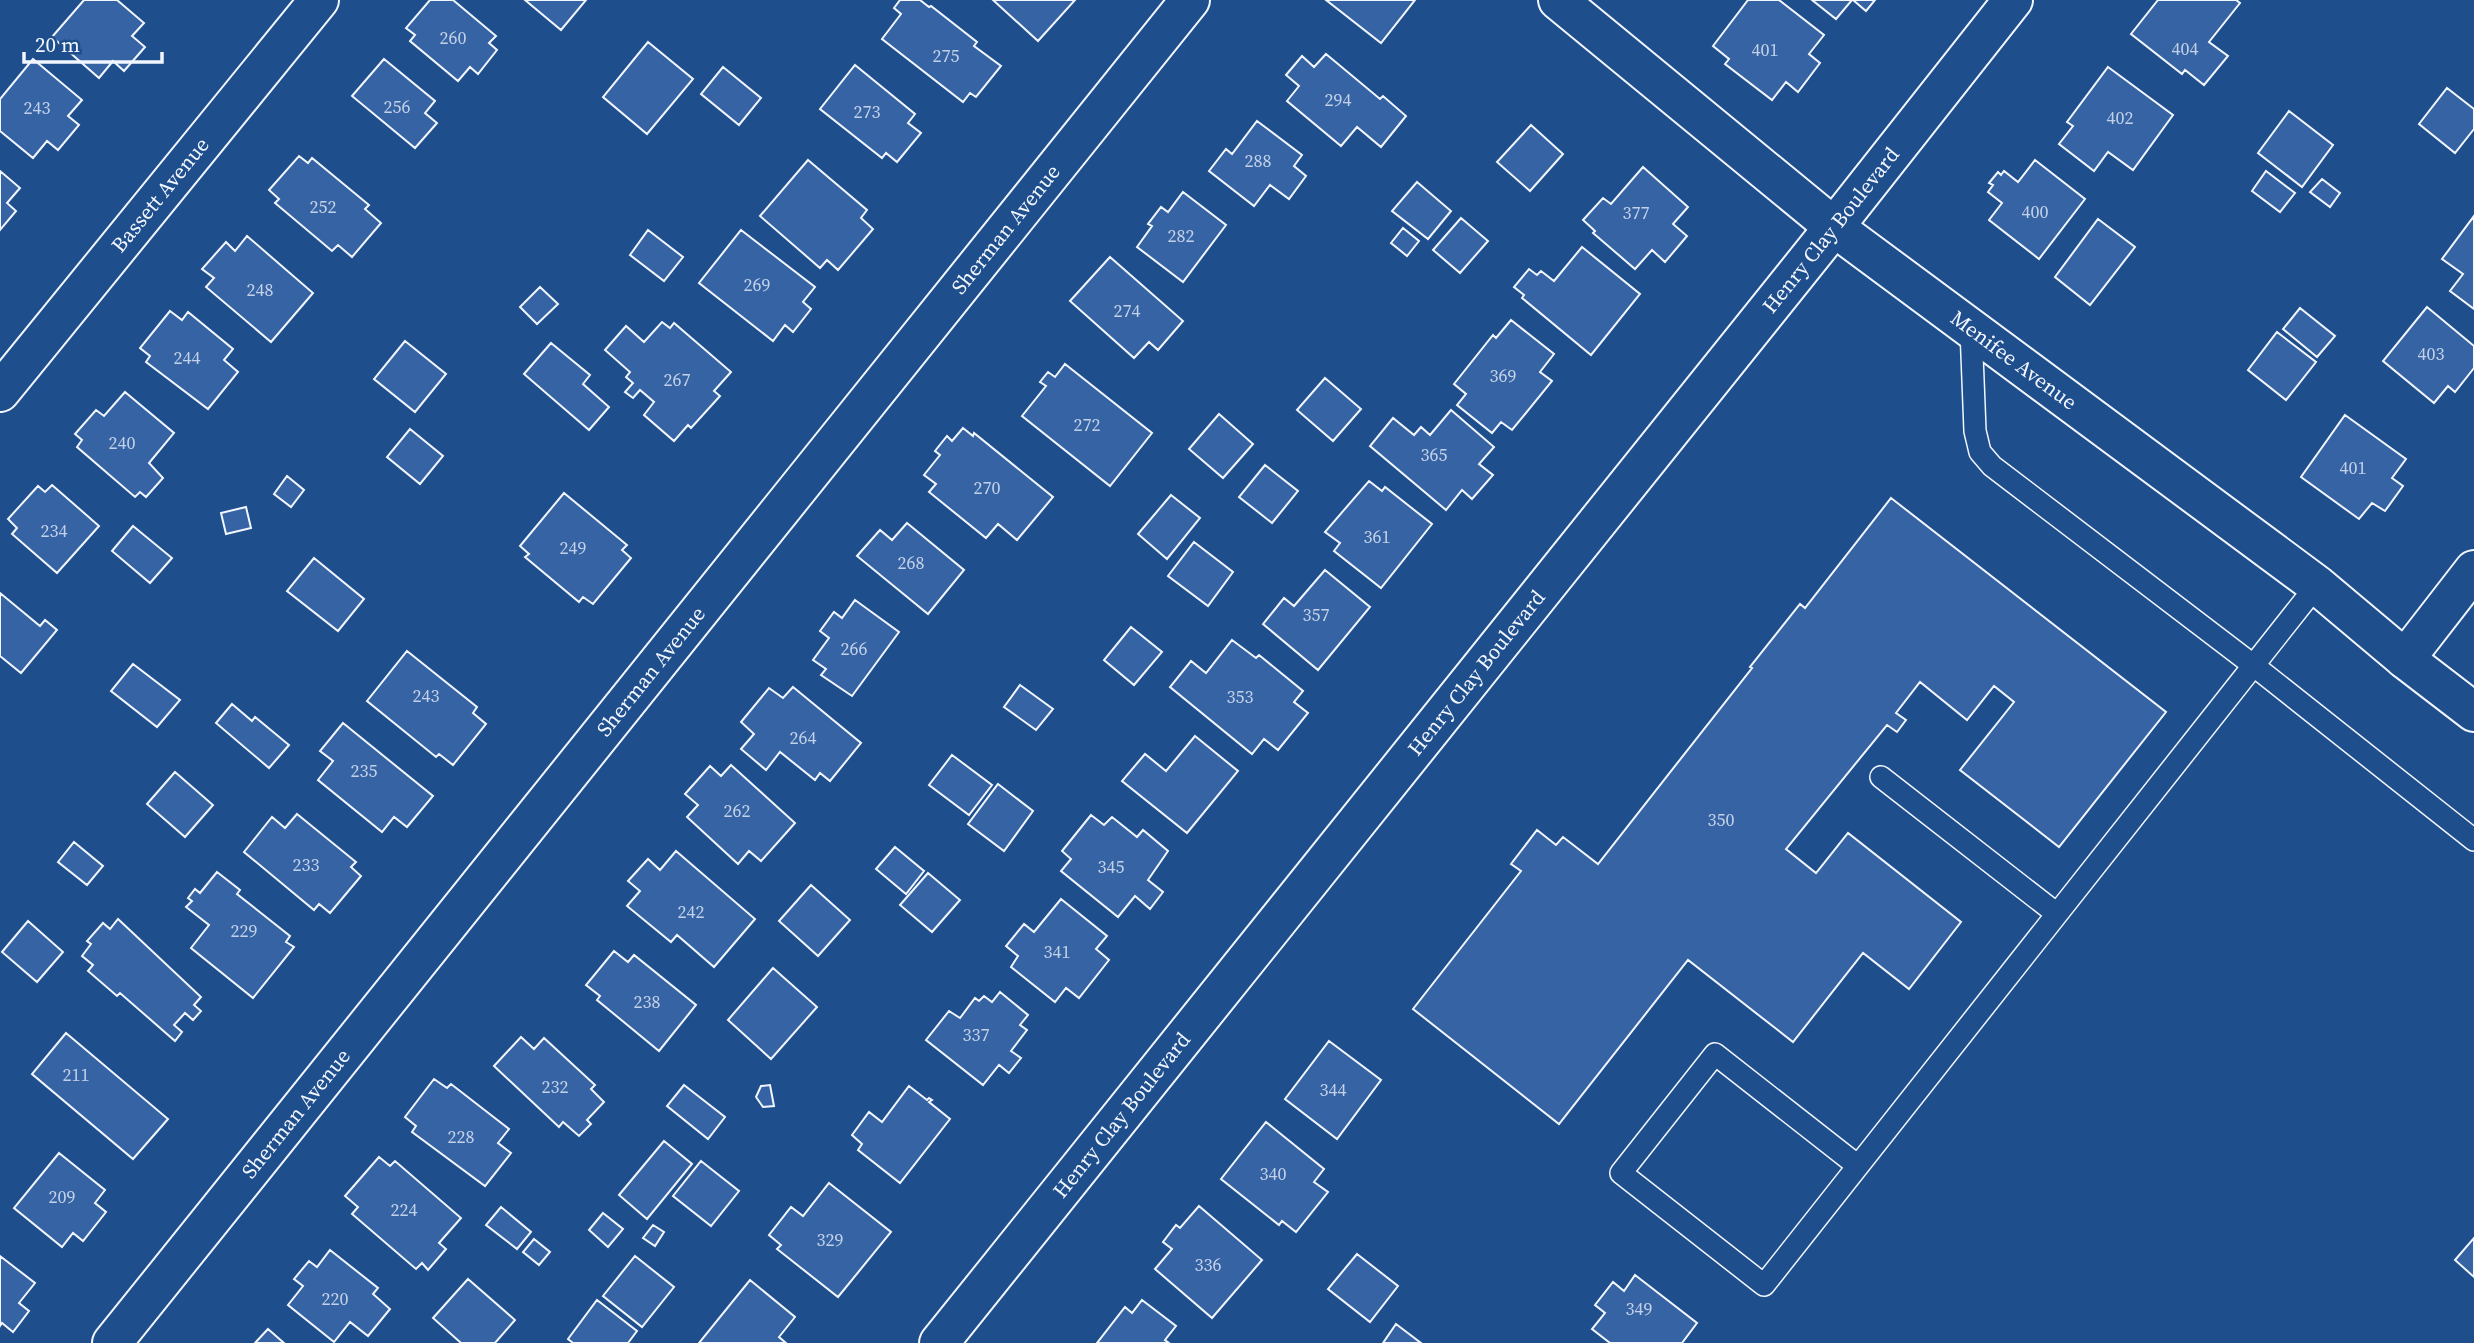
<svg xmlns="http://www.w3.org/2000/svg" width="2474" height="1343" font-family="'Source Serif 4',serif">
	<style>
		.building { fill: #3563a3; stroke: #f2f6ff; stroke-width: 2 }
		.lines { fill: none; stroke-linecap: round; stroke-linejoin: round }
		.lane-casing { stroke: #f2f6ff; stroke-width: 24 }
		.street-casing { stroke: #f2f6ff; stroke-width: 42 }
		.secondary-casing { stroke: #f2f6ff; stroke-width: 42 }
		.lane { stroke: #1f4e8c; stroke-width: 21 }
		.street { stroke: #1f4e8c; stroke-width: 38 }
		.secondary { stroke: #1f4e8c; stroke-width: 38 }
		.labels { text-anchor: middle; stroke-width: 5; stroke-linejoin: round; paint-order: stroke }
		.number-label { font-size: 18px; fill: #c3d1e8 }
		.street-label { font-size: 21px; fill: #f2f6ff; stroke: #1f4e8c }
	</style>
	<rect width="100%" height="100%" fill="#1f4e8c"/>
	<!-- building -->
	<path class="building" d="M84 0H117L144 23 132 36 145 47 124 71 113 61 99 78 52 37Z
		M430 0H453L496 36 489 43 497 50 478 74 470 67 458 81 410 41 415 35 406 28Z
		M525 0H586L561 30Z
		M900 0H920L929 7 931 6 977 42 974 46 1001 66 976 97 970 93 963 102 882 39 901 14 894 8Z
		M993 0H1075L1038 41Z
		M1326 0H1415L1381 43Z
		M1748 0H1779L1824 35 1809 54 1820 63 1798 92 1786 82 1772 100 1725 64 1729 59 1713 46Z
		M1812 0H1852L1836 19Z
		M1853 0H1875L1866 11Z
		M2158 0H2236L2240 3 2209 42 2228 56 2204 85 2185 70 2182 74 2131 34Z
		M648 42 693 79 647 134 603 97Z
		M1326 54 1380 99 1383 96 1406 116 1381 147 1357 127 1341 146 1287 101 1299 86 1286 75 1302 56 1314 67Z
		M33 59 82 100 68 116 79 125 58 150 47 141 33 158 0 131V99Z
		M384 59 435 101 425 113 437 123 415 148 352 96Z
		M855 65 915 114 908 123 921 133 897 162 886 153 882 158 820 109Z
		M723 67 761 98 739 125 701 94Z
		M2108 67 2173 115 2133 170 2108 152 2094 171 2059 144 2073 126 2067 122Z
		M2447 88 2474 109V129L2455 153 2419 124Z
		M2289 111 2333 145 2302 187 2258 153Z
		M1257 121 1302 155 1294 166 1306 176 1289 199 1270 185 1254 206 1209 171 1226 149 1232 154Z
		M1531 125 1563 154 1530 191 1497 162Z
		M299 156 308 163 312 158 369 205 365 209 381 223 352 257 338 245 332 251 275 203 279 199 269 190Z
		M808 160 867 210 861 218 873 229 838 270 827 260 820 268 760 216Z
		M2035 160 2085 199 2039 259 1989 220 2002 203 1988 192 1993 185 1989 183 1998 172 2001 175 2004 171 2018 182Z
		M1643 167 1688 207 1673 224 1687 236 1665 262 1652 250 1635 269 1593 233 1595 231 1583 220 1603 198 1611 204Z
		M0 171 20 188 7 203 16 211 0 230Z
		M2266 171 2295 193 2280 212 2252 191Z
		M2322 179 2340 193 2330 207 2310 192Z
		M1417 182 1451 211 1428 239 1392 211Z
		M1183 192 1226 225 1183 282 1137 247 1152 226 1148 224 1161 207 1168 212Z
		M2474 216V309L2450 291 2463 274 2442 259Z
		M1461 218 1488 241 1460 273 1433 250Z
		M2098 219 2135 247 2090 305 2055 277Z
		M1403 228 1419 241 1407 256 1391 243Z
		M648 230 683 257 664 281 630 255Z
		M741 230 815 287 803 302 811 309 793 332 785 325 773 341 699 283Z
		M247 236 313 293 271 342 206 287 214 278 202 269 226 242 235 251Z
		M1582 247 1640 294 1591 355 1522 298 1524 295 1514 287 1529 269 1537 275 1541 271 1554 281Z
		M1110 257 1183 321 1158 350 1149 342 1134 358 1070 301Z
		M540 287 558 304 537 324 520 307Z
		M2427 307 2474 346V368L2455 392 2448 386 2434 403 2383 361Z
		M2300 308 2335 336 2317 357 2283 329Z
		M170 311 182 320 188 312 233 349 224 360 238 372 208 409 146 362 150 356 140 348Z
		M1511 320 1554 354 1540 372 1552 381 1512 430 1501 422 1492 433 1457 405 1466 394 1454 384 1493 335 1496 338Z
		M662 322 670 328 674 323 731 372 714 391 720 396 691 428 688 425 674 441 644 415 654 402 640 390 633 398 625 392 633 383 626 377 630 372 605 350 626 326 644 342Z
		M2277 332 2316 362 2286 400 2248 370Z
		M405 341 446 374 415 412 374 379Z
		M551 343 590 375 583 384 609 407 589 430 524 374Z
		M1065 364 1152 433 1110 486 1022 416 1046 386 1040 382 1048 372 1055 377Z
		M1325 378 1361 409 1333 441 1297 410Z
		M125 392 174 433 149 463 163 478 146 497 140 492 135 497 77 447 82 440 75 434 96 410 104 416Z
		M1451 410 1494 447 1479 464 1493 475 1472 499 1462 490 1446 510 1370 446 1393 418 1414 435 1421 427 1430 435Z
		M1219 414 1253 444 1223 478 1189 449Z
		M2345 415 2406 459 2392 478 2403 486 2385 511 2372 503 2359 519 2301 477Z
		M963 428 973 436 974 433 1053 497 1017 540 998 524 986 538 929 492 936 484 924 475 940 455 935 451 947 436 952 441Z
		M410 429 443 456 420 484 387 457Z
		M1265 465 1298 491 1272 523 1239 497Z
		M287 476 304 490 291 507 274 494Z
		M1369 481 1382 491 1385 487 1432 524 1381 588 1334 551 1340 543 1325 532Z
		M52 485 99 526 57 573 12 534 17 528 8 519 38 486 45 492Z
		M564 493 627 545 622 550 631 558 593 604 583 597 579 602 525 557 529 554 520 546Z
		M1171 495 1200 518 1167 559 1138 534Z
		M1891 498 2166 712 2059 847 1960 770 2014 702 1994 686 1967 720 1920 682 1896 713 1906 720 1897 732 1887 725 1786 849 1816 873 1848 833 1961 922 1909 989 1863 953 1793 1042 1688 960 1559 1124 1413 1009 1521 871 1511 864 1537 830 1556 845 1563 837 1598 864 1752 668 1750 667 1800 604 1805 608Z
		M246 507 251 528 226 534 221 513Z
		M907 523 964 570 928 614 857 556 880 530 892 540Z
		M133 526 172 558 150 583 112 551Z
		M1194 542 1233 572 1208 606 1168 576Z
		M314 558 364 599 338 631 287 591Z
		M1325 570 1370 607 1318 670 1263 624 1284 598 1294 606Z
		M0 593 40 626 45 620 57 630 21 673 0 656Z
		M855 600 899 632 852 696 821 675 826 669 813 660 829 638 820 631 834 612 842 618Z
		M1131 627 1162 652 1134 685 1104 660Z
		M1232 640 1256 658 1259 655 1303 691 1294 702 1308 713 1278 750 1264 739 1252 754 1170 687 1191 661 1206 673Z
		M407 651 477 707 473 713 486 724 453 765 439 754 436 757 367 701Z
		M133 664 180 700 157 727 111 691Z
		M1020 685 1053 709 1036 730 1004 707Z
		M793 687 861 743 830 781 820 773 815 780 780 752 766 770 741 749 754 734 741 722 769 688 783 698Z
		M232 704 252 721 255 717 289 745 269 768 216 723Z
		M343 723 433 796 407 827 394 817 382 832 318 780 333 761 320 751Z
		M1195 736 1238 771 1187 833 1122 781 1145 754 1166 771Z
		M952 755 992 785 969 815 929 785Z
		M731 765 795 823 761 861 749 851 738 864 687 817 698 805 685 794 710 766 721 776Z
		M175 772 213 805 185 837 147 804Z
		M998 784 1033 811 1004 851 968 824Z
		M297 814 356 862 351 867 361 876 330 913 319 904 314 910 244 852 272 817 285 828Z
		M1091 815 1104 825 1112 817 1137 837 1143 830 1168 851 1148 880 1163 892 1150 909 1135 896 1118 917 1061 871 1071 859 1062 851Z
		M74 842 103 866 87 885 58 862Z
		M895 847 924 871 906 894 876 869Z
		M676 851 755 919 714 967 677 935 671 942 627 906 640 891 628 881 648 859 660 870Z
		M217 872 240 890 237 894 290 936 286 942 294 947 253 998 191 948 209 925 186 907 192 901 188 898 195 889 200 893Z
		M928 873 960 900 932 932 900 905Z
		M811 885 850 920 818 956 779 921Z
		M1061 899 1107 936 1096 949 1109 960 1079 998 1066 988 1055 1002 1011 967 1018 956 1006 946 1024 924 1034 932Z
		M118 919 201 997 194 1005 201 1011 193 1020 185 1013 174 1025 182 1032 175 1041 120 993 117 996 88 971 93 965 82 956 91 944 87 941 103 923 110 929Z
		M28 921 63 952 37 982 2 952Z
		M614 951 628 962 634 955 696 1005 659 1051 597 1000 600 996 586 985Z
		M773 968 817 1007 771 1059 728 1020Z
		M1000 992 1028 1015 1020 1025 1027 1030 1011 1051 1021 1058 1009 1073 999 1065 983 1085 926 1040 949 1011 960 1018 975 998 979 1001 984 996 992 1002Z
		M66 1033 168 1119 133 1159 32 1074Z
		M521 1037 534 1049 544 1038 595 1085 591 1089 604 1102 587 1120 591 1124 579 1136 563 1122 559 1127 494 1066Z
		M1329 1041 1381 1080 1337 1139 1285 1099Z
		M434 1079 447 1088 451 1084 509 1129 498 1143 511 1153 485 1186 412 1132 416 1126 405 1117Z
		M684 1085 725 1117 708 1139 667 1106Z
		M770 1085 774 1106 763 1107 756 1097 761 1086Z
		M909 1086 927 1100 929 1098 932 1100 929 1102 950 1119 900 1183 858 1150 862 1144 852 1135 869 1112 882 1122Z
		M1266 1122 1324 1169 1314 1182 1328 1192 1296 1232 1282 1221 1279 1225 1221 1179Z
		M664 1141 692 1164 647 1219 619 1195Z
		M59 1153 105 1190 95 1203 106 1212 83 1241 73 1233 62 1247 14 1208Z
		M379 1157 390 1166 395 1161 461 1218 439 1243 446 1249 428 1270 422 1263 416 1269 352 1214 358 1207 345 1196Z
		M701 1161 739 1191 711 1226 673 1196Z
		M829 1183 891 1232 838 1297 777 1249 781 1245 769 1235 791 1207 803 1216Z
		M1199 1206 1262 1260 1212 1318 1155 1269 1172 1249 1163 1242 1176 1225 1180 1228Z
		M501 1207 531 1232 517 1249 486 1225Z
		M603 1213 623 1229 608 1247 589 1230Z
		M653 1225 664 1232 655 1246 643 1238Z
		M2474 1238V1277L2455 1260Z
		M534 1239 550 1252 539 1265 523 1252Z
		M330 1250 378 1288 373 1294 390 1309 368 1336 350 1322 334 1342 288 1305 303 1286 294 1279 309 1261 317 1267Z
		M1357 1254 1398 1286 1370 1322 1328 1289Z
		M0 1256 35 1283 19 1303 29 1311 13 1332 2 1323 0 1326Z
		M635 1256 674 1287 642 1327 603 1296Z
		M1635 1275 1697 1323 1682 1343H1610L1592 1329 1605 1313 1595 1305 1613 1282 1624 1291Z
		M468 1279 515 1320 495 1343H461L433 1318Z
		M750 1280 795 1317 779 1337 786 1343H699Z
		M597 1300 637 1331 628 1343H573L568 1339Z
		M1142 1300 1176 1326 1165 1340 1169 1343H1097L1125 1307 1132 1313Z
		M1396 1324 1421 1343H1383Z
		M268 1329 284 1343H255Z"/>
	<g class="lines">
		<defs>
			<path id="lane" d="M1971 329 1975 431 1980 452 1992 466 2253 665 2474 840
				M1881 777 2057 914
				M1858 1166 1715 1054 1621 1173 1764 1285 2317 585"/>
			<g id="street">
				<path id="s1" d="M1558 0 1834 227 2317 585 2405 659 2474 712"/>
				<path id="s2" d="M0 392 319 0"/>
				<path d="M2405 659 2474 570"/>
				<path id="s3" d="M112 1343 1190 0"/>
			</g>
			<g id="secondary">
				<path id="s4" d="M939 1343 1834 227 2013 0"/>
			</g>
		</defs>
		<!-- lane casing -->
		<use href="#lane" class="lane-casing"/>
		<!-- street casing -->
		<use href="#street" class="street-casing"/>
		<!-- secondary casing -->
		<use href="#secondary" class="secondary-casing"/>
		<!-- lane -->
		<use href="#lane" class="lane"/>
		<!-- street -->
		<use href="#street" class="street"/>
		<!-- secondary -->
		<use href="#secondary" class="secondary"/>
	</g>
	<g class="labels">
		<!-- number labels -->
		<g class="number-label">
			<text x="453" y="44">260</text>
			<text x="2185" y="55">404</text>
			<text x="1765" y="56">401</text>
			<text x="946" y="62">275</text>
			<text x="1338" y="106">294</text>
			<text x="397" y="113">256</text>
			<text x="37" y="114">243</text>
			<text x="867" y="118">273</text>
			<text x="2120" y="124">402</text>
			<text x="1258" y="167">288</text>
			<text x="323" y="213">252</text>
			<text x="2035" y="218">400</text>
			<text x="1636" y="219">377</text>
			<text x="1181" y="242">282</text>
			<text x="757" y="291">269</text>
			<text x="260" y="296">248</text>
			<text x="1127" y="317">274</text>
			<text x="2431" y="360">403</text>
			<text x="187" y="364">244</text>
			<text x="1503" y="382">369</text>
			<text x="677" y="386">267</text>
			<text x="1087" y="431">272</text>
			<text x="122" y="449">240</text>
			<text x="1434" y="461">365</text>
			<text x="2353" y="474">401</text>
			<text x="987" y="494">270</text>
			<text x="54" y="537">234</text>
			<text x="1377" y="543">361</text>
			<text x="573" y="554">249</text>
			<text x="911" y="569">268</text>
			<text x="1316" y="621">357</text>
			<text x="854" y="655">266</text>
			<text x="426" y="702">243</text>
			<text x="1240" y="703">353</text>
			<text x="803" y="744">264</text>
			<text x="364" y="777">235</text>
			<text x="737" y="817">262</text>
			<text x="1721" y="826">350</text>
			<text x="306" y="871">233</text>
			<text x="1111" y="873">345</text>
			<text x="691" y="918">242</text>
			<text x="244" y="937">229</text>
			<text x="1057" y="958">341</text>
			<text x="647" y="1008">238</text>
			<text x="976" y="1041">337</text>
			<text x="76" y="1081">211</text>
			<text x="555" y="1093">232</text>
			<text x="1333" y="1096">344</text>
			<text x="461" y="1143">228</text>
			<text x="1273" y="1180">340</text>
			<text x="62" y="1203">209</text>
			<text x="404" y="1216">224</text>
			<text x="830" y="1246">329</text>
			<text x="1208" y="1271">336</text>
			<text x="335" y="1305">220</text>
			<text x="1639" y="1315">349</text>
		</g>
		<!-- street labels -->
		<g class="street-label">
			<text dy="7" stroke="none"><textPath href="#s2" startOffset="254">Bassett Avenue</textPath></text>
			<text dy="7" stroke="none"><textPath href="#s3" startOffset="1428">Sherman Avenue</textPath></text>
			<text dy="7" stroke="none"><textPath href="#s4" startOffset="1426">Henry Clay Boulevard</textPath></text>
			<text dy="7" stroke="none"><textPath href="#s1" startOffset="581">Menifee Avenue</textPath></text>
			<text dy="7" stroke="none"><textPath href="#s3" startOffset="861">Sherman Avenue</textPath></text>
			<text dy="7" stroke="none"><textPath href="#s4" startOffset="859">Henry Clay Boulevard</textPath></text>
			<text dy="7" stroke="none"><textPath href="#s3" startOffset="294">Sherman Avenue</textPath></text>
			<text dy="7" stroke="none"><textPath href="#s4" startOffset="292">Henry Clay Boulevard</textPath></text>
		</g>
	</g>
	<!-- scale -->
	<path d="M24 52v10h138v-10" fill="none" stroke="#f2f6ff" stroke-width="3.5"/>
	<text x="35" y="52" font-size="21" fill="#f2f6ff" stroke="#1f4e8c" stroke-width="5" paint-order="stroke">20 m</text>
</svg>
